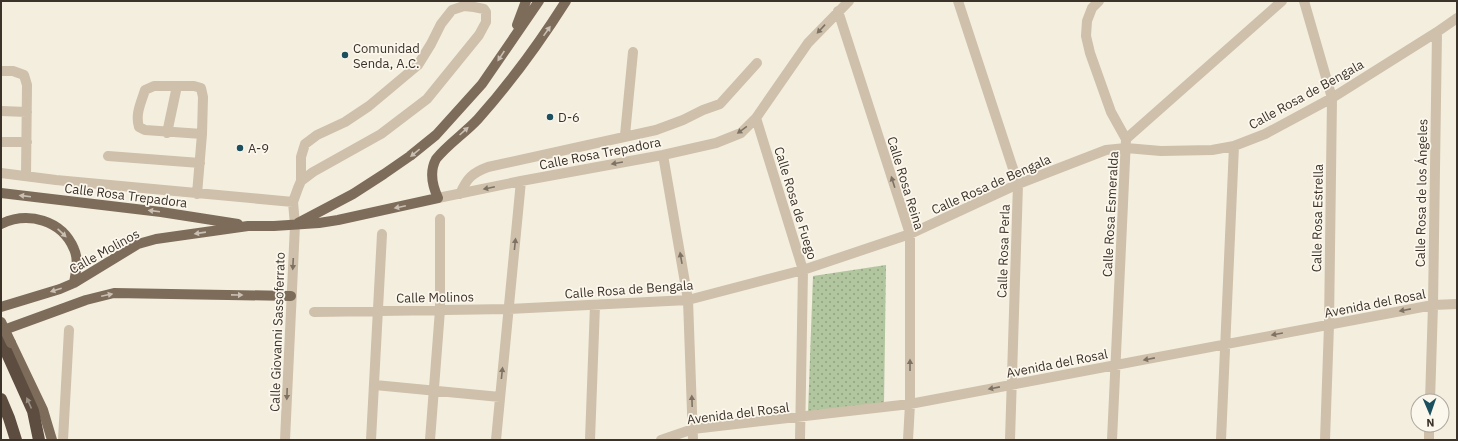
<svg xmlns="http://www.w3.org/2000/svg" width="1458" height="441" font-family="'IBM Plex Sans',sans-serif">
	<style>
		.grass { fill: url(#grass-dots) }
		.lines { fill: none; stroke-linecap: round; stroke-linejoin: round }
		.minor { stroke: #cec0aa; stroke-width: 10 }
		.major { stroke: #7d6c5a; stroke-width: 10 }
		.highway { stroke: #5c4d40; stroke-width: 12 }
		.major-bridge { stroke: #7d6c5a; stroke-width: 10 }
		.oneway { fill: #7d7264 }
		.oneway2 { fill: #c9bfb2 }
		.oneway3 { fill: #9c9185 }
		.poi-dot { fill: #1c505f; stroke: #fbf7ec; stroke-width: 1.5 }
		.labels { text-anchor: middle; stroke-width: 3.5; stroke-linejoin: round; paint-order: stroke }
		.poi-label { font-size: 13px; fill: #3b322a; stroke: #fbf7ec; text-anchor: start }
		.street-label { font-size: 13px; fill: #3b322a; stroke: #fbf7ec }
	</style>
	<defs>
		<pattern id="grass-dots" width="8" height="8" patternUnits="userSpaceOnUse"><rect width="8" height="8" fill="#b1c59e"/><path d="M2 2h.1M6 6h.1" fill="none" stroke="#91a181" stroke-width="1.8" stroke-linecap="round"/></pattern>
	</defs>
	<rect width="100%" height="100%" fill="#f4eedf"/>
	<!-- grass -->
	<path class="grass" d="M886 265 884 404 808 413 813 276Z"/>
	<g class="lines">
		<!-- minor -->
		<path class="minor" d="M958 1 1018 184 1010 440
			M1099 1 1092 8 1087 21 1086 36 1090 53 1111 112 1126 139 1112 440
			M1304 1 1332 98 1329 325 1325 440
			M838 11 910 234V404L908 440
			M1 71H13L24 75 27 85 26 176
			M1 111 27 112
			M756 118 803 270 800 440
			M167 133 177 86
			M625 135 633 52
			M1126 139 1282 1
			M1 142H27
			M663 155 688 300 693 440
			M108 156 200 163
			M1 173 56 180 293 202
			M197 194 202 134 203 97 201 88 194 86H154L145 90C141 103 135 114 139 127L145 130 202 134
			M460 194C467 178 472 173 488 167L656 130 683 120 703 110 720 104 757 63
			M438 198 521 181 663 155 716 143 741 133 756 118 808 43 849 1
			M314 312 509 309 688 300 803 270 910 234 1018 184 1106 150 1126 148 1161 151 1212 150 1234 146 1265 134 1332 98 1437 32 1457 18
			M375 385 500 397
			M1430 401 1433 305 1437 32
			M63 440 69 330
			M285 440 295 225 293 202 298 188 301 181 313 172 381 134 427 99 479 35 486 22V12L484 9 474 7 464 6 452 10 441 24 431 44 418 65 369 106 345 122 317 135 305 144 301 157V181
			M371 440 382 234
			M430 440 440 310V219
			M496 440 521 181
			M590 440 595 305
			M661 440 693 429 910 404 1433 305 1457 304
			M1221 440 1234 146
			M1429 440V425"/>
		<!-- major -->
		<path class="major" d="M517 25 526 1
			M1 193 161 212 238 224
			M298 223 353 194 384 174 410 156 436 135 482 84 539 1
			M1 224C28 211 62 220 74 249 79 260 76 271 74 283
			M1 307 60 289 74 283 138 244 156 239 248 226H274L319 223 338 220 438 198C432 185 429 172 436 159 448 144 465 133 478 119 511 82 540 42 566 1
			M1 331 86 300 114 293 291 296
			M11 343 43 410 52 440"/>
		<!-- highway -->
		<path class="highway" d="M1 340 33 411 39 440
			M1 399 9 418 16 440"/>
		<!-- major-bridge -->
		<path class="major-bridge" d="M1 322 11 343"/>
	</g>
	<!-- one-way arrows -->
	<defs><path id="oneway-solid" d="M-6-.8H1V-3.2L6.5 0L1 3.2V.8H-6Z"/></defs>
	<g class="oneway">
		<use href="#oneway-solid" transform="translate(821 29) rotate(133)"/>
		<use href="#oneway-solid" transform="translate(742 130) rotate(144)"/>
		<use href="#oneway-solid" transform="translate(617 163) rotate(170)"/>
		<use href="#oneway-solid" transform="translate(893 182) rotate(-108)"/>
		<use href="#oneway-solid" transform="translate(489 188) rotate(168)"/>
		<use href="#oneway-solid" transform="translate(515 244) rotate(-84)"/>
		<use href="#oneway-solid" transform="translate(681 258) rotate(-100)"/>
		<use href="#oneway-solid" transform="translate(293 264) rotate(93)"/>
		<use href="#oneway-solid" transform="translate(1405 310) rotate(169)"/>
		<use href="#oneway-solid" transform="translate(1277 334) rotate(170)"/>
		<use href="#oneway-solid" transform="translate(1149 359) rotate(169)"/>
		<use href="#oneway-solid" transform="translate(910 365) rotate(-90)"/>
		<use href="#oneway-solid" transform="translate(502 373) rotate(-84)"/>
		<use href="#oneway-solid" transform="translate(994 388) rotate(169)"/>
		<use href="#oneway-solid" transform="translate(287 394) rotate(92)"/>
		<use href="#oneway-solid" transform="translate(692 401) rotate(-92)"/>
	</g>
	<g class="oneway2">
		<use href="#oneway-solid" transform="translate(547 31) rotate(-55)"/>
		<use href="#oneway-solid" transform="translate(501 56) rotate(124)"/>
		<use href="#oneway-solid" transform="translate(464 131) rotate(-42)"/>
		<use href="#oneway-solid" transform="translate(415 153) rotate(141)"/>
		<use href="#oneway-solid" transform="translate(25 196) rotate(-173)"/>
		<use href="#oneway-solid" transform="translate(400 207) rotate(168)"/>
		<use href="#oneway-solid" transform="translate(154 211) rotate(-173)"/>
		<use href="#oneway-solid" transform="translate(62 233) rotate(43)"/>
		<use href="#oneway-solid" transform="translate(200 233) rotate(172)"/>
		<use href="#oneway-solid" transform="translate(56 290) rotate(162)"/>
		<use href="#oneway-solid" transform="translate(107 295) rotate(-12)"/>
		<use href="#oneway-solid" transform="translate(237 295) rotate(1)"/>
	</g>
	<use class="oneway3" href="#oneway-solid" transform="translate(29 403) rotate(-114)"/>
	<!-- markers -->
	<g class="poi-dot">
		<circle cx="345" cy="55" r="4"/>
		<circle cx="550" cy="117" r="4"/>
		<circle cx="240" cy="148" r="4"/>
	</g>
	<g class="labels">
		<!-- poi labels -->
		<g class="poi-label">
			<text x="353" y="53">Comunidad<tspan x="353" dy="15">Senda, A.C.</tspan></text>
			<text x="558" y="122">D-6</text>
			<text x="248" y="153">A-9</text>
		</g>
		<!-- street labels -->
		<g class="street-label">
			<text transform="translate(1306 94) rotate(-29)" y="5">Calle Rosa de Bengala</text>
			<text transform="translate(600 153) rotate(-11)" y="5">Calle Rosa Trepadora</text>
			<text transform="translate(906 183) rotate(73)" y="5">Calle Rosa Reina</text>
			<text transform="translate(991 184) rotate(-24)" y="5">Calle Rosa de Bengala</text>
			<text transform="translate(1421 193) rotate(-89)" y="5">Calle Rosa de los Ángeles</text>
			<text transform="translate(126 195) rotate(7)" y="5">Calle Rosa Trepadora</text>
			<text transform="translate(796 203) rotate(73)" y="5">Calle Rosa de Fuego</text>
			<text transform="translate(1110 214) rotate(-87)" y="5">Calle Rosa Esmeralda</text>
			<text transform="translate(1317 218) rotate(-89)" y="5">Calle Rosa Estrella</text>
			<text transform="translate(104 251) rotate(-29)" y="5">Calle Molinos</text>
			<text transform="translate(1003 251) rotate(-88)" y="5">Calle Rosa Perla</text>
			<text transform="translate(629 289) rotate(-4)" y="5">Calle Rosa de Bengala</text>
			<text transform="translate(435 297) rotate(-1)" y="5">Calle Molinos</text>
			<text transform="translate(1375 303) rotate(-11)" y="5">Avenida del Rosal</text>
			<text transform="translate(277 332) rotate(-88)" y="5">Calle Giovanni Sassoferrato</text>
			<text transform="translate(1057 363) rotate(-11)" y="5">Avenida del Rosal</text>
			<text transform="translate(738 413) rotate(-7)" y="5">Avenida del Rosal</text>
		</g>
	</g>
	<!-- border -->
	<rect width="1458" height="441" fill="none" stroke="#3b322a" stroke-width="4"/>
	<!-- north arrow -->
	<g transform="translate(1430 413) rotate(178)"><circle r="19" fill="#fbf7ec" stroke="#aea89e"/>
	<path d="M0-3L7 15L0 10L-7 15Z" fill="#1c505f"/>
	<text y="-6" font-size="11" font-weight="bold" text-anchor="middle" fill="#3b322a">N</text>
	</g>
</svg>
